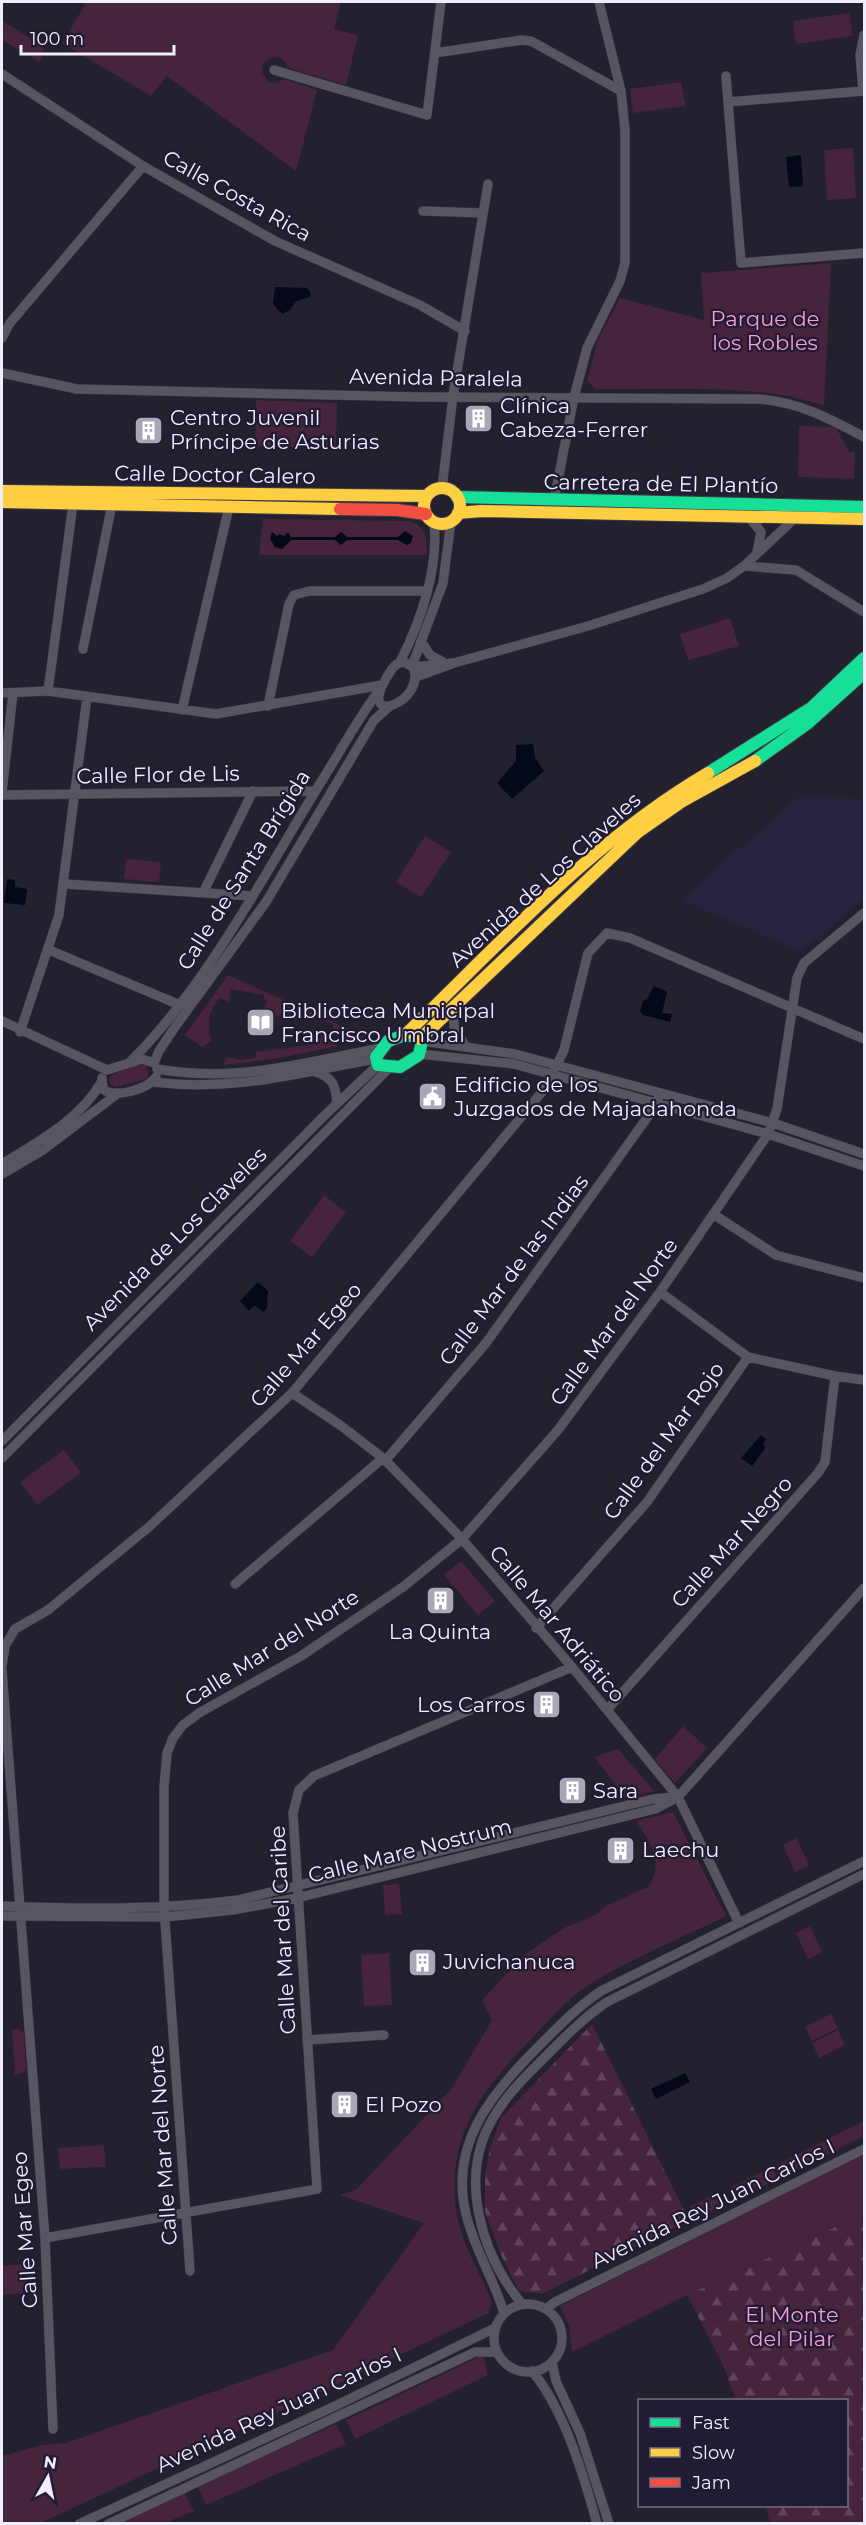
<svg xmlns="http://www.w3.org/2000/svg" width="866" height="2525" font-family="Montserrat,sans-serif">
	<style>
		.built { fill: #28223e }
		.green { fill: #45243c }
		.forest { fill: url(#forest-firs) }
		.water { fill: #030918 }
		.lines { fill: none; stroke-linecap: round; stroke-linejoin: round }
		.street-casing { stroke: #3f3c48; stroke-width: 10 }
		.fast-casing { stroke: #3f3c48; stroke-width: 14 }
		.slow-casing { stroke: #3f3c48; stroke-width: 14 }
		.jam-casing { stroke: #3f3c48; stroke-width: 14 }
		.street { stroke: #585560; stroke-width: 9 }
		.fast { stroke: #16e098; stroke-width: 12 }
		.slow { stroke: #ffcf43; stroke-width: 12 }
		.jam { stroke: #f24e42; stroke-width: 12 }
		.labels { text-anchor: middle; stroke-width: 4.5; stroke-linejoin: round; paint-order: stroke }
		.street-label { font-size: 21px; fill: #f0edff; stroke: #211b34 }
		.park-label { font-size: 21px; fill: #fb9cda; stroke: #211b34 }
		.poi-label { font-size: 21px; fill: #f0edff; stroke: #211b34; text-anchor: start }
	</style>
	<defs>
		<pattern id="forest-firs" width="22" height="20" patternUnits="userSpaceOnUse" patternTransform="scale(1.5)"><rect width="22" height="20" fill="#45243c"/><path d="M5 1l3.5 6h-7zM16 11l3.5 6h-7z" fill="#604459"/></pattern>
	</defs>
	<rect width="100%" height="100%" fill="#24212e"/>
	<!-- built -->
	<path class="built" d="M798 797 864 799V899L801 952 680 900Z"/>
	<!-- green -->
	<path class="green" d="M83 2H341L334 29 358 35 346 85 288 68C286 60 280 57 272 57L263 63 262 72 269 82 277 83 284 79 317 90 296 171 167 76 151 96 62 43 85 5Z
		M849 13 853 36 796 44 793 21Z
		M2 21 44 46 40 62 2 40Z
		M681 82 686 106 633 113 630 89Z
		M853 148 856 198 827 200 824 150Z
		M831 263 824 406C763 383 663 390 596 389L587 381 598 340 620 298 704 320 701 273Z
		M256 400 337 403 336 449 255 446Z
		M799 426 836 427 849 452H855L854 479 798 477Z
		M263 519 410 521C427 527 427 538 427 555H259Z
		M730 618 739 646 688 660 680 634Z
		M425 836 451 852 421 897 396 882Z
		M126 859 161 862 159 882 124 879Z
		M228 975 364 1036 362 1042 347 1043 333 1028V1024L311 1015 262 1017 267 1001 264 999V995L231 989 229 1002 220 998C208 1010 206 1026 212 1041L202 1047 185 1035Z
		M317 1035 325 1036 338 1046 280 1058 223 1065 226 1057 241 1060 255 1058 256 1052 317 1044Z
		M139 1064 146 1066 149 1074 146 1079 116 1087 111 1085 109 1079 113 1074Z
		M324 1195 346 1212 312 1257 290 1241Z
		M64 1450 81 1473 37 1505 20 1482Z
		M461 1561 495 1601 478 1615 444 1575Z
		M683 1726 707 1748 675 1783 655 1759Z
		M618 1749 654 1791 626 1798 594 1757Z
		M673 1812 726 1916C682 1938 634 1957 592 1983 570 1996 552 2017 535 2035 484 2088 447 2130 456 2209 460 2242 480 2272 492 2302L489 2313 41 2523H2V2456L42 2445 66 2443 333 2350 424 2223 340 2195 357 2189 452 2088 492 2020 482 2000 524 1955 564 1928 596 1915 606 1906 648 1887C665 1862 650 1843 636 1821Z
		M796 1838 809 1865 795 1872 783 1845Z
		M399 1884 402 1914 385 1915 383 1885Z
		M810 1926 822 1952 808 1959 796 1933Z
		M389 1953 392 2005 364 2006 361 1955Z
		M831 2014 838 2028 812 2041 805 2027Z
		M18 2029 24 2033 26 2069 23 2073 15 2075 12 2030Z
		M838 2030 845 2045 819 2058 812 2043Z
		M864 2121V2136L782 2177 776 2165Z
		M104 2145 106 2167 60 2169 58 2148Z
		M864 2153V2214L687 2295 572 2352 569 2325 560 2306Z
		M772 2167 778 2179 736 2199 731 2187Z
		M716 2193 722 2206 695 2219 689 2207Z
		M26 2264 29 2293 2 2295V2266Z
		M483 2355 488 2375 355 2439 346 2420Z
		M336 2424 346 2444 206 2505 197 2486Z
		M184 2492 194 2511 165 2523 118 2524Z"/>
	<!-- forest -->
	<path class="forest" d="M592 2024 689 2220 542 2294 519 2291 501 2255 485 2212V2175L490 2148 501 2118Z
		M864 2214V2523H770L766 2506H846V2400H736L723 2365 687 2295Z"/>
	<!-- water -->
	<path class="water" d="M801 155 803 186 789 187 786 157Z
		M275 287 307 288 311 293 310 297 296 301 290 310 282 314 273 304Z
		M405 531 413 536 411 543 407 545 398 540H347L341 545 335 540H291L282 549 275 547 270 539 272 532 277 536 280 534 284 536 288 532 291 537H335L341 532 347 537H398Z
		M533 744 535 758 544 771 512 799 497 783 516 761V745Z
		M7 879 15 880V887L27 889 25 905 4 903Z
		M654 986 667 992 662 1013 672 1014 670 1022 643 1015 640 1011 643 1001 647 999Z
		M258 1282 268 1291 267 1308 263 1312 254 1305 249 1311 240 1301Z
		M761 1435 766 1439 763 1445 766 1447 752 1466 741 1458Z
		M685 2073 690 2082 656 2099 651 2089Z"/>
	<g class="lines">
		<defs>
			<path id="street" d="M435 53 522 40 531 41 621 91
				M274 70 427 115 441 2
				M2 74 143 166 275 241 420 305 465 331
				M726 76 728 102
				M863 91 860 55 864 35
				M864 91 728 102 741 263 864 253
				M423 211 483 213
				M2 338 10 323 143 166
				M2 373 77 389 419 397 758 399C798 402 829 418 864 437
				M442 488 453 396 488 184
				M554 501 574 397 587 348 620 281 625 263V130L621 91 599 2
				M748 516 761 532 757 552
				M744 566 796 570 864 612
				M421 641 430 655 443 662
				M83 649 112 504
				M400 662C421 621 439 568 434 521
				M404 662 413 667C428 701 355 730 387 677 392 669 394 663 404 662Z
				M412 666 443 583 451 521
				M413 667 452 663
				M416 677 454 663 588 626 703 589 727 578 744 566 796 517
				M48 691 73 504
				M2 693 48 691 216 714 382 685
				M268 706 289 604 294 595 310 591H427
				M182 710 229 507
				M2 792 13 693
				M2 795 315 791
				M65 884 253 896
				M203 893 253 791
				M49 950 180 1005
				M454 1005V1026L465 1046
				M2 1021 107 1070 142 1059 154 1063
				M20 1032 59 915 87 697
				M422 1041 515 1054 773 1123 864 1154
				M419 1054 514 1064 768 1134 864 1166
				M131 1061C211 981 269 865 329 769 345 743 360 716 378 692
				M154 1063 159 1051 175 1027 266 902 374 720 389 707
				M157 1069C238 1083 302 1063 381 1048
				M316 1072C334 1078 336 1087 337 1104
				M102 1078 103 1089C115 1099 148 1089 156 1077
				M153 1082C235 1092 296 1073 375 1059
				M2 1164C38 1142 81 1119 102 1081
				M2 1174 43 1150 117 1094
				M713 1214 776 1255 864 1278
				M660 1292 748 1357 835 1376 864 1380
				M292 1393 340 1425 383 1458 462 1539 572 1667 678 1797 739 1923
				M2 1441 325 1115 378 1065
				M2 1458 389 1068
				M385 1461 486 1343 649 1115 661 1093
				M235 1584 383 1458
				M536 1628 647 1502 748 1357
				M2 1666 5 1646 15 1629 48 1610 150 1526 292 1393 546 1087 564 1050 588 953 607 933 630 938 864 1039
				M2 1670 45 2238 53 2429
				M607 1710 818 1473 825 1462 835 1376
				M2 1906C81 1909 159 1910 238 1900L653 1799 673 1797
				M2 1916 165 1917 233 1910 297 1898 655 1809 678 1797 864 1588
				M307 2040 384 2035
				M45 2238 317 2189 293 1813 299 1790 314 1776 572 1667
				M190 2271 164 1907V1787L167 1753 173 1738 183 1725 199 1713 301 1656 403 1587 462 1539 558 1430 660 1292 768 1134 777 1109 797 978 804 963 864 913
				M522 2304C482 2255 458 2179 492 2120 506 2095 525 2077 545 2057 565 2037 583 2018 607 2002L864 1874
				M494 2338a34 34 0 1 1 68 0a34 34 0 1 1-68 0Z
				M546 2309 555 2302 864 2149
				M504 2313C494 2279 474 2249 466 2214 449 2145 491 2094 536 2049 557 2028 576 2008 601 1991L864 1861
				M552 2362 556 2381 580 2433 609 2524
				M532 2371C564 2409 584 2476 597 2524
				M79 2524 335 2406 495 2328
				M108 2524 475 2352H497"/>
			<path id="fast" d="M457 497 864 507
				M755 761 808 723 864 673
				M708 773 811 708 864 658
				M405 1035 417 1037 422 1041 419 1055 400 1067 378 1065 376 1057 388 1041Z"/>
			<path id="slow" d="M424 506a18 18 0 1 1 36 0a18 18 0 1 1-36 0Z
				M2 491 427 496
				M2 502 340 509
				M458 513 481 511 864 519
				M405 1035C501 943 592 841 708 773
				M420 1039 638 832 681 802 755 761"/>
			<path id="jam" d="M340 509 397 510 426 514"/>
		</defs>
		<!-- street casing -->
		<use href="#street" class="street-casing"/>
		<!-- fast casing -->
		<use href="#fast" class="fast-casing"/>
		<!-- slow casing -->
		<use href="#slow" class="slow-casing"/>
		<!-- jam casing -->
		<use href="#jam" class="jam-casing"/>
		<!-- street -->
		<use href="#street" class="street"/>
		<!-- fast -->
		<use href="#fast" class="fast"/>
		<!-- slow -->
		<use href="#slow" class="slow"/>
		<!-- jam -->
		<use href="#jam" class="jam"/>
	</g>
	<!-- icons -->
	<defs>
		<symbol id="building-square" viewBox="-11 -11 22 22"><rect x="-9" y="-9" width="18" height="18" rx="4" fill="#a9a6b6" stroke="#211b34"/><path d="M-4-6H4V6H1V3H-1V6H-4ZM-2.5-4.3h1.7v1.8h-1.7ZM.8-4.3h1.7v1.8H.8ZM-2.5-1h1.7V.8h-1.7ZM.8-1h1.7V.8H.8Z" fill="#fff"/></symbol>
		<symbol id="library-square" viewBox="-11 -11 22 22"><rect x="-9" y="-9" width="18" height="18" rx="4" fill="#a9a6b6" stroke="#211b34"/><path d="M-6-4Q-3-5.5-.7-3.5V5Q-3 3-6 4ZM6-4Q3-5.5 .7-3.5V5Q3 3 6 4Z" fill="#fff"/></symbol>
		<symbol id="civic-square" viewBox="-11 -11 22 22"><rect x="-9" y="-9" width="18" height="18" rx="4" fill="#a9a6b6" stroke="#211b34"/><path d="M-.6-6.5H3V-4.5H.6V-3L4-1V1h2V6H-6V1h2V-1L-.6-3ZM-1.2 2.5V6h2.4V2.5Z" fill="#fff"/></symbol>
	</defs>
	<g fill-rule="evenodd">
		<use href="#building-square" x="462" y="402" width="33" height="33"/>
		<use href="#building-square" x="132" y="414" width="33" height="33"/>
		<use href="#library-square" x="244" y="1006" width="33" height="33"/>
		<use href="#civic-square" x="416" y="1080" width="33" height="33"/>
		<use href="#building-square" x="424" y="1584" width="33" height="33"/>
		<use href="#building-square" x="530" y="1688" width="33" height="33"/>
		<use href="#building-square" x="556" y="1774" width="33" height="33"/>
		<use href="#building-square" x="604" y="1834" width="33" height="33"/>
		<use href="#building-square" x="406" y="1946" width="33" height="33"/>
		<use href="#building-square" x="328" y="2088" width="33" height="33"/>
	</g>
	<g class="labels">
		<!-- street labels -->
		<g class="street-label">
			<text transform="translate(237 196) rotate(29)" y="7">Calle Costa Rica</text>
			<text transform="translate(436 378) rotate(1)" y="7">Avenida Paralela</text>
			<text transform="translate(215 475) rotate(1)" y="7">Calle Doctor Calero</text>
			<text transform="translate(661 484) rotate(1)" y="7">Carretera de El Plantío</text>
			<text transform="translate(158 775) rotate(-1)" y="7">Calle Flor de Lis</text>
			<text transform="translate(244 870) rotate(-58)" y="7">Calle de Santa Brígida</text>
			<text transform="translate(545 880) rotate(-42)" y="7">Avenida de Los Claveles</text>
			<text transform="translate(175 1239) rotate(-45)" y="7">Avenida de Los Claveles</text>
			<text transform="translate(514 1270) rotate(-53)" y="7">Calle Mar de las Indias</text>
			<text transform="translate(614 1322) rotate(-54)" y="7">Calle Mar del Norte</text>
			<text transform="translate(306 1345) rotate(-49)" y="7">Calle Mar Egeo</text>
			<text transform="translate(664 1441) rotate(-54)" y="7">Calle del Mar Rojo</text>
			<text transform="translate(732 1542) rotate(-48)" y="7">Calle Mar Negro</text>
			<text transform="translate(557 1624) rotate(50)" y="7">Calle Mar Adriático</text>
			<text transform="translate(272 1648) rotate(-32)" y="7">Calle Mar del Norte</text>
			<text transform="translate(410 1851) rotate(-14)" y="7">Calle Mare Nostrum</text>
			<text transform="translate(283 1930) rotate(-93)" y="7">Calle Mar del Caribe</text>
			<text transform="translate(163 2145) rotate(-94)" y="7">Calle Mar del Norte</text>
			<text transform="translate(713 2204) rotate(-26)" y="7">Avenida Rey Juan Carlos I</text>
			<text transform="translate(25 2230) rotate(-94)" y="7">Calle Mar Egeo</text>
			<text transform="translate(279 2410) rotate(-25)" y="7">Avenida Rey Juan Carlos I</text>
		</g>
		<!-- park labels -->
		<g class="park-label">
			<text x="765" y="326">Parque de<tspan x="765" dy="24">los Robles</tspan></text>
			<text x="792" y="2322">El Monte<tspan x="792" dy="24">del Pilar</tspan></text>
		</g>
		<!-- poi labels -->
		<g class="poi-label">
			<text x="500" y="413">Clínica<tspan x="500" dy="24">Cabeza-Ferrer</tspan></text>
			<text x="170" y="425">Centro Juvenil<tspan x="170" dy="24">Príncipe de Asturias</tspan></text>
			<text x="281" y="1018">Biblioteca Municipal<tspan x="281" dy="24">Francisco Umbral</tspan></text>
			<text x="454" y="1092">Edificio de los<tspan x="454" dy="24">Juzgados de Majadahonda</tspan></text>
			<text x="440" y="1639" text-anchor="middle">La Quinta</text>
			<text x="525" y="1712" text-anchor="end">Los Carros</text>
			<text x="593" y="1798">Sara</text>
			<text x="642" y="1857">Laechu</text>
			<text x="443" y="1969">Juvichanuca</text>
			<text x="365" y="2112">El Pozo</text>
		</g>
	</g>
	<!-- border -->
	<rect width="866" height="2525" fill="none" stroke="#f0edff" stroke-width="6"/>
	<!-- legend -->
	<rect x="638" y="2399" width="210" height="108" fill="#211b34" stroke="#746f85" stroke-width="1.5"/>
	<rect x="650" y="2418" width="30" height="9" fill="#16e098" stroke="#746f85" stroke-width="1.5"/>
	<text x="692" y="2429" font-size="18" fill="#f0edff">Fast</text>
	<rect x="650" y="2448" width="30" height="9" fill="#ffcf43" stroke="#746f85" stroke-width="1.5"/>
	<text x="692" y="2459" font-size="18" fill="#f0edff">Slow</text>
	<rect x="650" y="2478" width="30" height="9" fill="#f24e42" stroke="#746f85" stroke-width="1.5"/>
	<text x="692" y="2489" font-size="18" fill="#f0edff">Jam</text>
	<!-- north arrow -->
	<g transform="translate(48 2477) rotate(9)" stroke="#211b34" stroke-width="4.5" paint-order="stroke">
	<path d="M0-4.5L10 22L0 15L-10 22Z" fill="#f0edff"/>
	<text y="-9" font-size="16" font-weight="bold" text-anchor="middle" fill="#f0edff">N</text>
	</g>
	<!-- scale -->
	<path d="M21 45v9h153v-9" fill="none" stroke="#f0edff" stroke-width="3"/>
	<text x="30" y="45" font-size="18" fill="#f0edff" stroke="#211b34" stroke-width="4.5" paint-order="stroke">100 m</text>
</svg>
